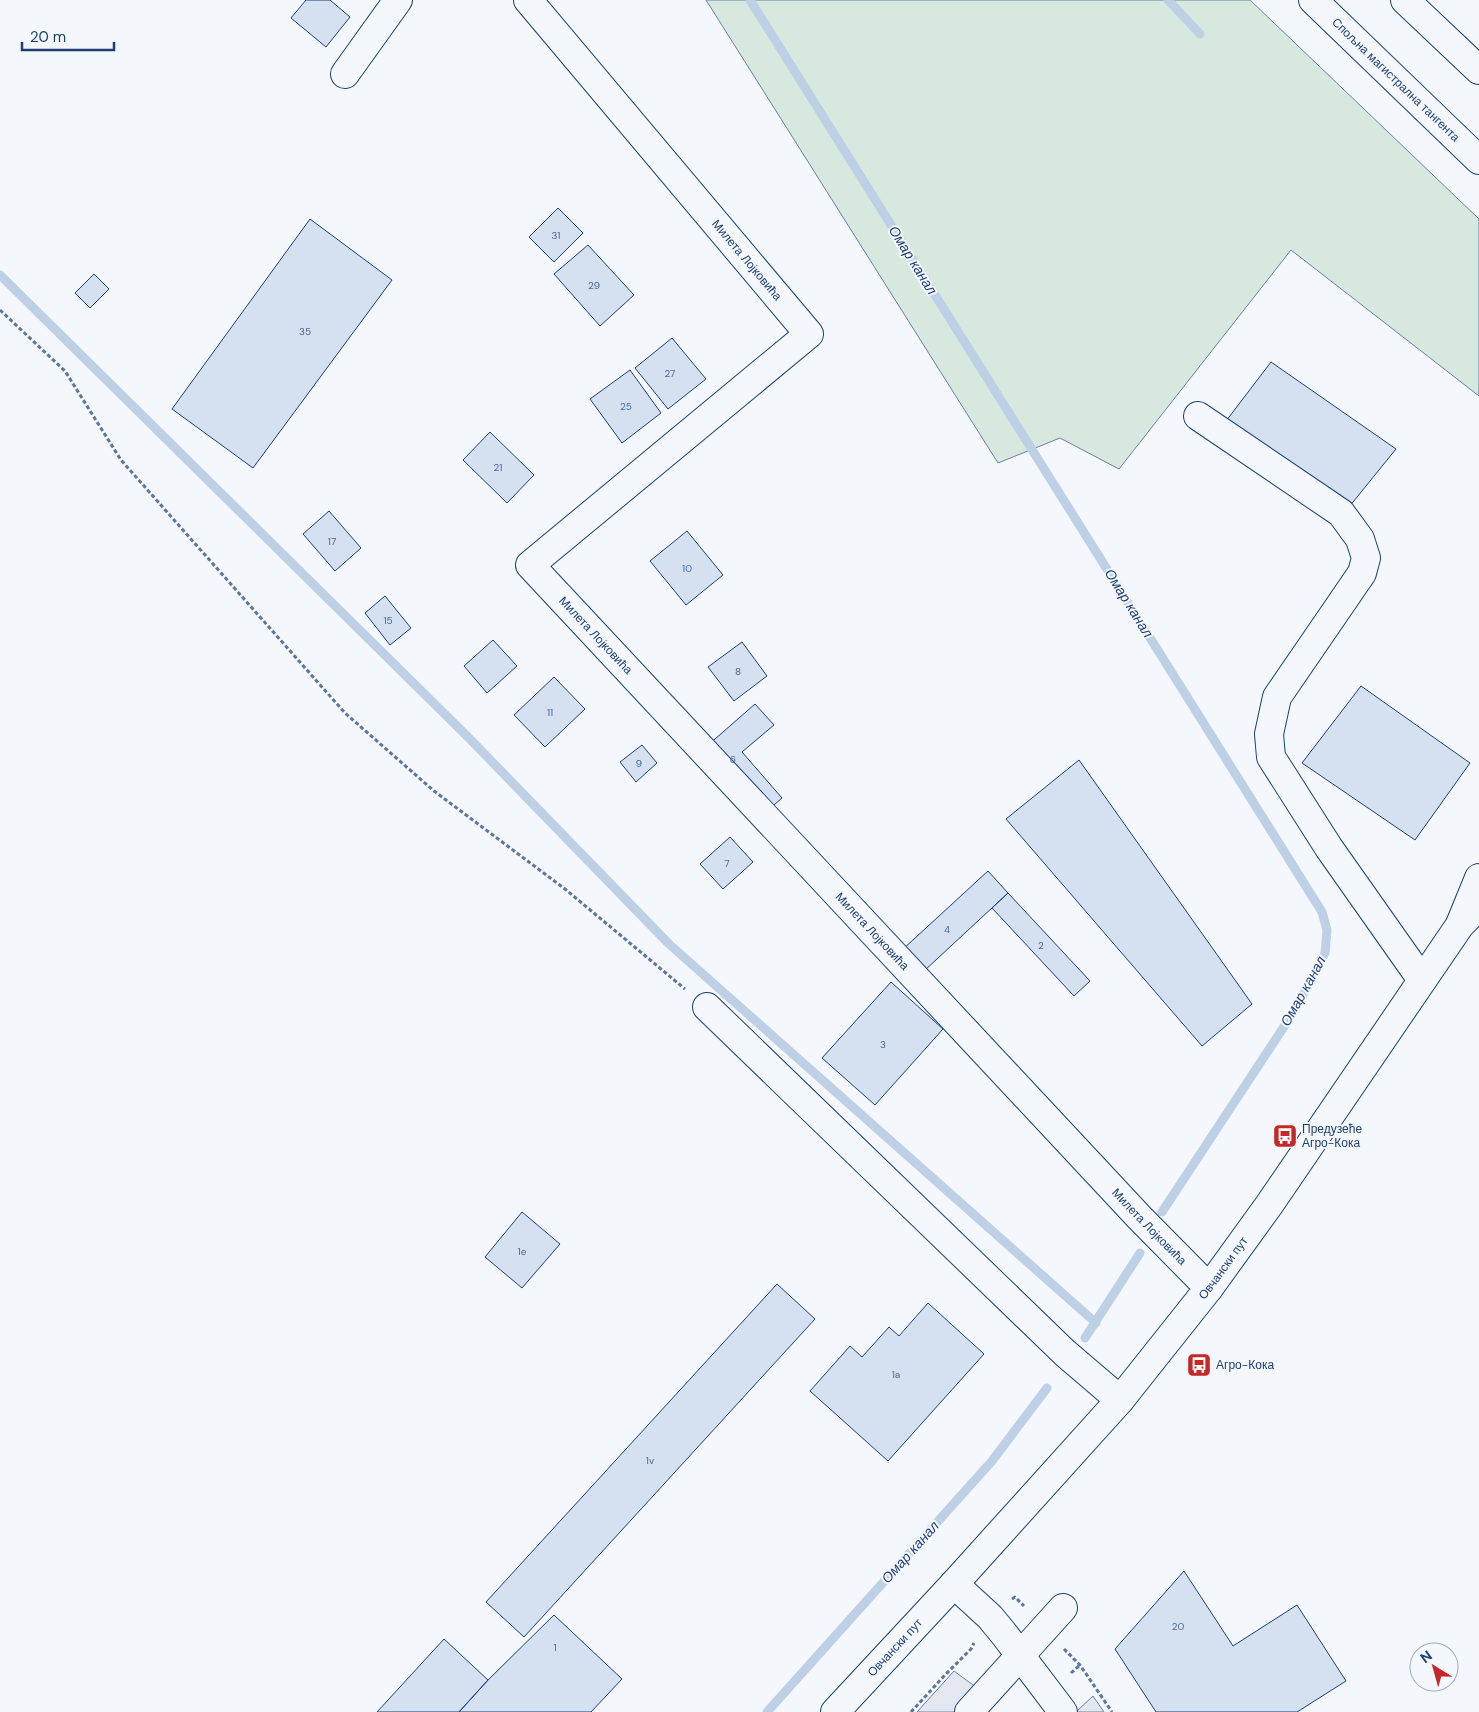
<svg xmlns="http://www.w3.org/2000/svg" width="1479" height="1712" font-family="'DM Sans',sans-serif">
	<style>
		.green { fill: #d7e8df; stroke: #687fa3 }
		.parking { fill: #e3e8f0; stroke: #687fa3 }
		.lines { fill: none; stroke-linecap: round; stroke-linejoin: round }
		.stream { stroke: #bed0e5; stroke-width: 9 }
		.building { fill: #d5e0f0; stroke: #1d3f73 }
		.minor-casing { stroke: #1d3f73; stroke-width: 30 }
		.highway-casing { stroke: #1d3f73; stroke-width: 30 }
		.path { stroke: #5e769c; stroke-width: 3; stroke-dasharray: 4 2.5; stroke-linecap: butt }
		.minor { stroke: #f4f7fb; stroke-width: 28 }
		.highway { stroke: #f4f7fb; stroke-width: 28 }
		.labels { text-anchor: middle; stroke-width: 4; stroke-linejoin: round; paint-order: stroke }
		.number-label { font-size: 10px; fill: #4b6792 }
		.street-label { font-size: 12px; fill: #1d3f73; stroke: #f4f7fb }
		.poi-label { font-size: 12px; fill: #1d3f73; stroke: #f4f7fb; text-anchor: start }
		.water-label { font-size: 14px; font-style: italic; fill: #1d3f73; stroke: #f4f7fb }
	</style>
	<rect width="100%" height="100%" fill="#f4f7fb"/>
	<!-- green -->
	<path class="green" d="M706 0H1250L1479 219V396L1291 250 1119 469 1060 438 998 463Z"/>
	<!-- parking -->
	<path class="parking" d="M954 1671 973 1685 989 1712H917Z
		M1093 1696 1104 1712H1076Z"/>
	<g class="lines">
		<!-- stream -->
		<path class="stream" d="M750 0 1322 912 1327 930 1325 953 1295 1010 1162 1212
			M1168 0 1200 34
			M0 275 468 737 669 944 1096 1323
			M1085 1338 1140 1253
			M767 1712 992 1461 1047 1388"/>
	</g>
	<!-- building -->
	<path class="building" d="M306 0H330L350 17 326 47 291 18Z
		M558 208 583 233 554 262 529 237Z
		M310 219 392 280 253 468 172 409Z
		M588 245 634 295 600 326 554 274Z
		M94 274 109 289 90 308 75 293Z
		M672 338 706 379 668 409 635 368Z
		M1271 362 1396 449 1349 507 1226 421Z
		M630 370 661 413 622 443 590 399Z
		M490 432 534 475 507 503 463 460Z
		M329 511 361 548 335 571 303 534Z
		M687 531 723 575 686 605 650 561Z
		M385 596 411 628 390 645 365 613Z
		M493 640 517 666 487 693 464 666Z
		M742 642 767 676 734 701 708 667Z
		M554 677 585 709 545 747 514 715Z
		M1361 686 1470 763 1415 840 1302 763Z
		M755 704 774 725 742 752 782 798 765 813 707 746Z
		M642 745 657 763 636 782 620 762Z
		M1079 760 1252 1004 1202 1046 1006 819Z
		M730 837 753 862 723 889 700 864Z
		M988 871 1008 893 923 972 902 950Z
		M1008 893 1090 981 1074 996 992 908Z
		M891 982 943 1029 875 1105 822 1058Z
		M522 1212 560 1244 522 1288 485 1257Z
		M777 1284 815 1319 524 1637 486 1602Z
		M928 1303 984 1354 888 1461 810 1391 850 1346 862 1357 889 1327 899 1336Z
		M1184 1571 1233 1646 1297 1605 1346 1681 1297 1712H1156L1115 1649Z
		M554 1615 622 1679 591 1712H459L488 1680Z
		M444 1639 488 1680 459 1712H377Z"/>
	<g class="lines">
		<defs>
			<g id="minor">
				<path id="s1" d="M528 0 809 334 530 565 1139 1217 1209 1288"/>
				<path d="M345 74 398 0"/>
				<path d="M1198 416 1341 513 1360 539 1366 558 1362 573 1277 697 1269 734 1271 757 1329 848 1422 980"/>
				<path d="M1461 922 1479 878"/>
				<path d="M707 1007 1065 1353 1120 1400"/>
				<path d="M954 1584 990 1617 1004 1634 1063 1712"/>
				<path id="s2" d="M835 1712 954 1584 1120 1400 1209 1288 1269 1205 1460 925 1479 906"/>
				<path d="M969 1712 1063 1608"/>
			</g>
			<g id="highway">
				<path id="s3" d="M1313 0 1479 160"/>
				<path d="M1405 0 1479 70"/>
			</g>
		</defs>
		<!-- minor casing -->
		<use href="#minor" class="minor-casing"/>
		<!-- highway casing -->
		<use href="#highway" class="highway-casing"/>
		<!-- path -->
		<path class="path" d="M0 310 65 371 121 460 345 713 434 791 565 889 685 989
			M1012 1599 1015 1597 1024 1606
			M1064 1649 1080 1665 1112 1712
			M1071 1673 1080 1665
			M911 1712 945 1675 971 1649 974 1643"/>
		<!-- minor -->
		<use href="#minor" class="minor"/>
		<!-- highway -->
		<use href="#highway" class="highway"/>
	</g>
	<!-- icons -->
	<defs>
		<symbol id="bus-square" viewBox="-11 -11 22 22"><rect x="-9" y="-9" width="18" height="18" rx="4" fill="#c62828" stroke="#f4f7fb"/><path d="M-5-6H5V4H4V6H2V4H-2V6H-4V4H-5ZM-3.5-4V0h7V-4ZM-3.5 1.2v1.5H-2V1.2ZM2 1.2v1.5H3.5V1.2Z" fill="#fff"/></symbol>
	</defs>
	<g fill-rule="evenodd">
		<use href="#bus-square" x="1271" y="1122" width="28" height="28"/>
		<use href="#bus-square" x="1185" y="1351" width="28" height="28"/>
	</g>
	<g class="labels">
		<!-- number labels -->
		<g class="number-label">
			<text x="556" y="239">31</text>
			<text x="594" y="289">29</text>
			<text x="305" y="335">35</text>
			<text x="670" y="377">27</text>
			<text x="626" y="410">25</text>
			<text x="498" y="471">21</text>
			<text x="332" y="545">17</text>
			<text x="687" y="572">10</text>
			<text x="388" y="624">15</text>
			<text x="738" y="675">8</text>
			<text x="550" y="716">11</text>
			<text x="733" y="763">6</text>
			<text x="639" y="767">9</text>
			<text x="727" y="867">7</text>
			<text x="947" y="933">4</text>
			<text x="1041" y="949">2</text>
			<text x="883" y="1048">3</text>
			<text x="522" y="1255">1e</text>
			<text x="896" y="1378">1a</text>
			<text x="650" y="1464">1v</text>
			<text x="1178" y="1630">20</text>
			<text x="555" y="1651">1</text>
		</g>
		<!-- street labels -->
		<g class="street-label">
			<text dy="4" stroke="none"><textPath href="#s3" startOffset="115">Спољна магистрална тангента</textPath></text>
			<text dy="4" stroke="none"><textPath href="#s1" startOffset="340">Милета Лојковића</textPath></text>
			<text dy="4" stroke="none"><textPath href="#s1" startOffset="895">Милета Лојковића</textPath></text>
			<text dy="4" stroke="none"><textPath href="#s1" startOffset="1300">Милета Лојковића</textPath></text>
			<text dy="4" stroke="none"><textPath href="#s1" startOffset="1705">Милета Лојковића</textPath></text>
			<text dy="4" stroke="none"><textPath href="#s2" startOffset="590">Овчански пут</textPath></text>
			<text dy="4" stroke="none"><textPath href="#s2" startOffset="88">Овчански пут</textPath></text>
		</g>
		<!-- poi labels -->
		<g class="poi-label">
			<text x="1302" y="1133">Предузеће<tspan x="1302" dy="14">Агро-Кока</tspan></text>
			<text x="1216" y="1369">Агро-Кока</text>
		</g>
		<!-- water labels -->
		<g class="water-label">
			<text transform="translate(913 260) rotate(58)" y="5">Омар канал</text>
			<text transform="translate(1129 603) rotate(58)" y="5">Омар канал</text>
			<text transform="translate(1303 991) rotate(-61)" y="5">Омар канал</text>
			<text transform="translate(910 1552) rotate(-48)" y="5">Омар канал</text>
		</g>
	</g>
	<!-- north arrow -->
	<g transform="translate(1434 1667) rotate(323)"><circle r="24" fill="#f4f7fb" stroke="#9eadc5"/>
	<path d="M0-4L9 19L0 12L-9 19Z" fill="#c62828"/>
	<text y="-8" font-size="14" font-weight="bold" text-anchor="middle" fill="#1d3f73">N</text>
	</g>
	<!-- scale -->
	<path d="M22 42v8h92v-8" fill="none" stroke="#1d3f73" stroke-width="2.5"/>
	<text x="30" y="42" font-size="15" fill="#1d3f73" stroke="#f4f7fb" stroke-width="4" paint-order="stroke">20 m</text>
</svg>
